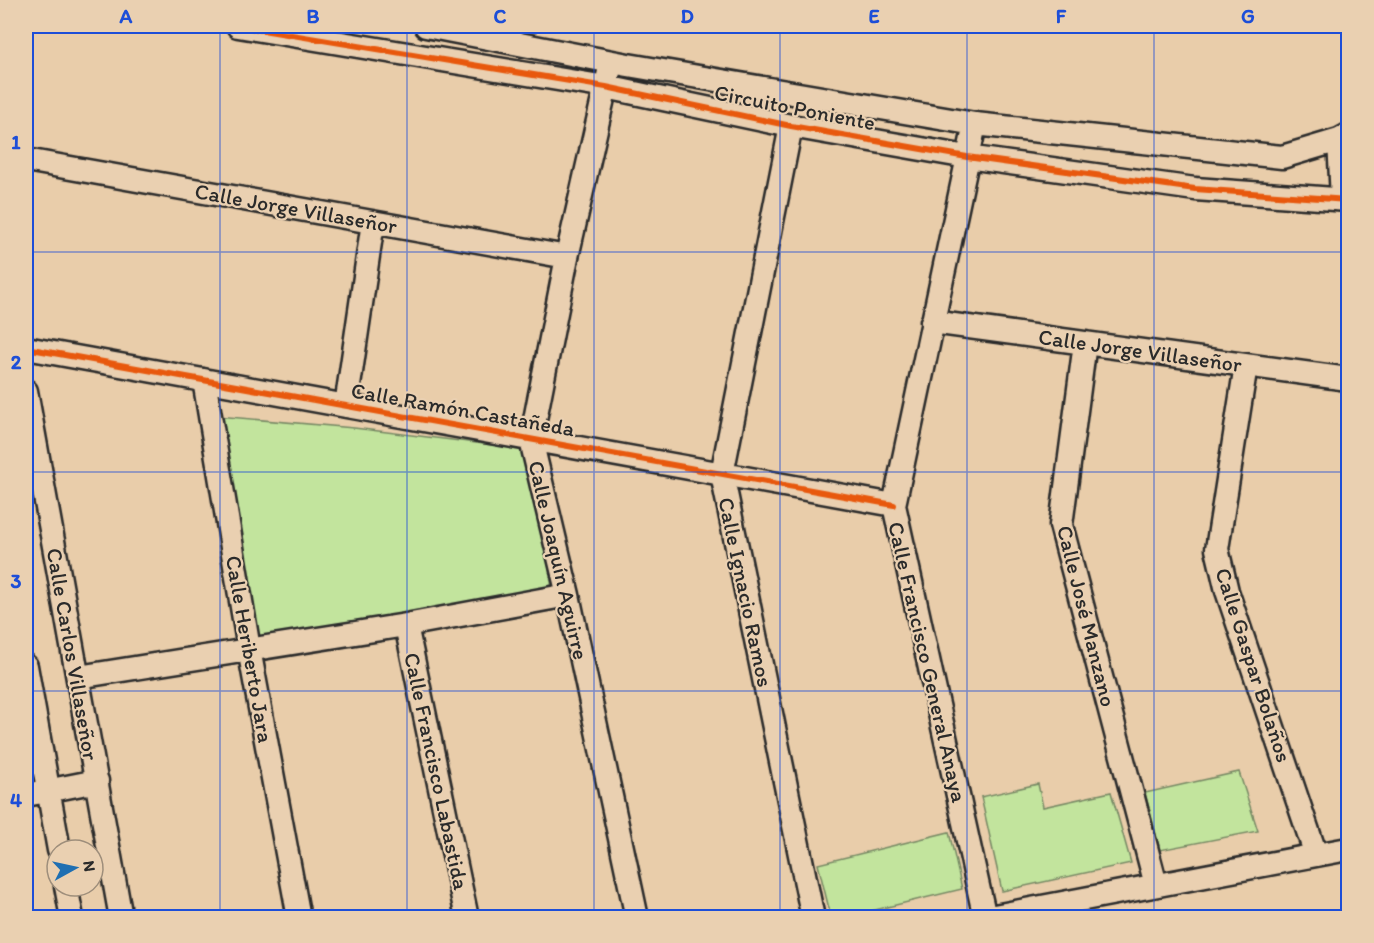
<svg xmlns="http://www.w3.org/2000/svg" width="1374" height="943" font-family="Itim,sans-serif">
	<style>
		.green { fill: #c2e49d; stroke: #768864; stroke-width: 1.5 }
		.lines { fill: none; stroke-linecap: round; stroke-linejoin: round }
		.minor-casing { stroke: #2b2b2b; stroke-width: 27 }
		.minor { stroke: #ead0b1; stroke-width: 22 }
		.cycleway-casing { stroke: #ead0b1; stroke-width: 10 }
		.cycleway { stroke: #e8590c; stroke-width: 6 }
		.grid { fill: none; stroke: #1d4ed8; stroke-width: 1.5; stroke-opacity: 0.55 }
		.labels { text-anchor: middle; stroke-width: 4.5; stroke-linejoin: round; paint-order: stroke }
		.street-label { font-size: 22px; fill: #2b2b2b; stroke: #ead0b1 }
		.neatline { fill: none; stroke: #1d4ed8; stroke-width: 2 }
		.grid-label { font-size: 20px; text-anchor: middle; font-weight: bold; fill: #1d4ed8 }
	</style>
	<rect width="100%" height="100%" fill="#e9cdaa"/>
	<filter id="ink" filterUnits="userSpaceOnUse"><feTurbulence type="fractalNoise" baseFrequency=".0167" numOctaves="2"/><feDisplacementMap in="SourceGraphic" scale="12" xChannelSelector="R" yChannelSelector="G"/><feConvolveMatrix kernelMatrix="1 2 1 2 8 2 1 2 1" color-interpolation-filters="sRGB"/></filter>
	<g filter="url(#ink)">
		<!-- green -->
		<path class="green" d="M217 416 354 428 534 450 540 511 553 595 260 644Z
			M1239 772 1258 831 1160 850 1145 793Z
			M1038 784 1043 807 1111 792 1131 863 1002 891 981 797Z
			M949 832 962 889 846 917H831L818 864Z"/>
		<g class="lines">
			<defs>
				<path id="minor" d="M238 26 606 87 791 126 967 157 1195 189 1348 200
					M426 26 628 65 975 124 1282 157 1339 140 1348 135
					M609 72 567 257 531 440 568 595 637 918
					M975 124 894 505 985 918
					M791 126 722 474 813 918
					M1339 140 1342 199
					M26 160 567 257
					M932 322 1348 379
					M1085 343 1061 525 1156 885
					M26 348 894 505
					M1246 365 1217 549 1227 591 1316 855
					M204 380 249 649 299 918
					M26 391 121 918
					M346 406 373 222
					M406 625 467 918
					M26 666 59 850
					M78 677 406 625 568 595
					M26 795 97 781
					M66 886 72 918
					M984 918 1348 849"/>
			</defs>
			<!-- minor casing -->
			<use href="#minor" class="minor-casing"/>
			<!-- minor -->
			<use href="#minor" class="minor"/>
			<defs>
				<path id="cycleway" d="M238 26 606 87 791 126 967 157 1195 189 1348 200
					M26 348 894 505"/>
			</defs>
			<!-- cycleway casing -->
			<use href="#cycleway" class="cycleway-casing"/>
			<!-- cycleway -->
			<use href="#cycleway" class="cycleway"/>
		</g>
	</g>
	<!-- grid -->
	<path class="grid" d="M220 26V918M407 26V918M594 26V918M780 26V918M967 26V918M1154 26V918M26 252H1348M26 472H1348M26 691H1348"/>
	<g class="labels">
		<!-- street labels -->
		<g class="street-label">
			<text transform="translate(795 107) rotate(11)" y="8">Circuito Poniente</text>
			<text transform="translate(296 208) rotate(10)" y="8">Calle Jorge Villaseñor</text>
			<text transform="translate(1140 350) rotate(8)" y="8">Calle Jorge Villaseñor</text>
			<text transform="translate(463 409) rotate(10)" y="8">Calle Ramón Castañeda</text>
			<text transform="translate(559 560) rotate(77)" y="8">Calle Joaquín Aguirre</text>
			<text transform="translate(746 592) rotate(78)" y="8">Calle Ignacio Ramos</text>
			<text transform="translate(1087 616) rotate(76)" y="8">Calle José Manzano</text>
			<text transform="translate(250 649) rotate(80)" y="8">Calle Heriberto Jara</text>
			<text transform="translate(73 654) rotate(80)" y="8">Calle Carlos Villaseñor</text>
			<text transform="translate(928 662) rotate(77)" y="8">Calle Francisco General Anaya</text>
			<text transform="translate(1254 665) rotate(72)" y="8">Calle Gaspar Bolaños</text>
			<text transform="translate(437 771) rotate(78)" y="8">Calle Francisco Labastida</text>
		</g>
	</g>
	<!-- margin -->
	<rect width="1374" height="943" fill="none" stroke="#ead0b1" stroke-width="66"/>
	<!-- north arrow -->
	<g transform="translate(75 868) rotate(82)"><circle r="28" fill="#ead0b1" stroke="#9e8e7b" stroke-width="1.5"/>
	<path d="M0-4.5L10 22L0 15L-10 22Z" fill="#1f6fb2"/>
	<text y="-9" font-size="16" font-weight="bold" text-anchor="middle" fill="#2b2b2b">N</text>
	</g>
	<rect x="33" y="33" width="1308" height="877" class="neatline"/>
	<g class="grid-label">
		<text x="126" y="23">A</text>
		<text x="313" y="23">B</text>
		<text x="500" y="23">C</text>
		<text x="687" y="23">D</text>
		<text x="874" y="23">E</text>
		<text x="1061" y="23">F</text>
		<text x="1248" y="23">G</text>
		<text x="16" y="149">1</text>
		<text x="16" y="369">2</text>
		<text x="16" y="588">3</text>
		<text x="16" y="807">4</text>
	</g>
</svg>
